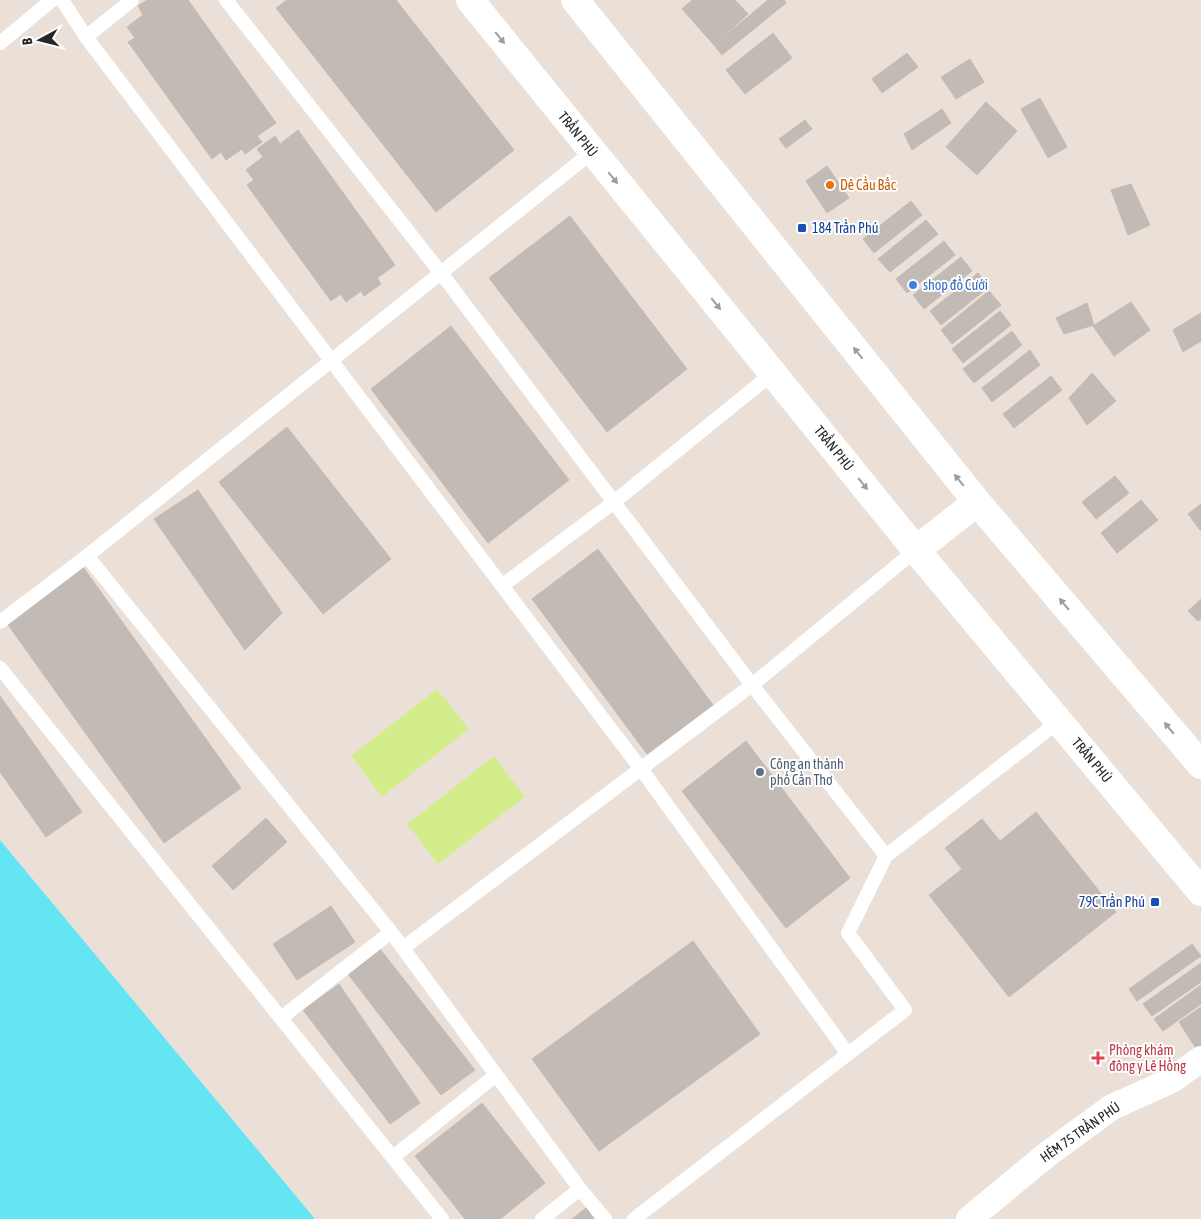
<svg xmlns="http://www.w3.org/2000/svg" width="1201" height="1219" font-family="'Asap Condensed',sans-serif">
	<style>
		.pitch { fill: #d4ed8c }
		.water { fill: #64e5f3 }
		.building { fill: #c2bab5; stroke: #c6bbb2 }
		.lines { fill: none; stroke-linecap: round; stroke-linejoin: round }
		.lane { stroke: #fff; stroke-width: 14 }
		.street { stroke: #fff; stroke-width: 26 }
		.secondary { stroke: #fff; stroke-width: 28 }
		.oneway { fill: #9e9e9e }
		.food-dot { fill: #e8710a; stroke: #fff; stroke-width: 2 }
		.transit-dot { fill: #1a4fb4; stroke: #fff; stroke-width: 2 }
		.shop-dot { fill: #3f7fe0; stroke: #fff; stroke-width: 2 }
		.service-dot { fill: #5c6f8a; stroke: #fff; stroke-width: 2 }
		.health-dot { fill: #e0444e; stroke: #fff; stroke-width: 2 }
		.labels { text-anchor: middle; stroke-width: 4; stroke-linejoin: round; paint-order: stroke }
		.street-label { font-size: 14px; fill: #272727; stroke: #fff }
		.food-label { font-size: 14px; fill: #c56008; stroke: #fff; text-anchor: start }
		.transit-label { font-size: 14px; fill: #164399; stroke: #fff; text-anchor: start }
		.shop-label { font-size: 14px; fill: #366cbe; stroke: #fff; text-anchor: start }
		.service-label { font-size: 14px; fill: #4e5e75; stroke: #fff; text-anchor: start }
		.health-label { font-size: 14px; fill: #be3a42; stroke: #fff; text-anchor: start }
	</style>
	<rect width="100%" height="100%" fill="#ebe0d8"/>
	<!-- pitch -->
	<path class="pitch" d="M437 689 469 729 382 797 351 756Z
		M494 756 525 797 438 864 407 824Z"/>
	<!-- water -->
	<path class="water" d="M0 840 315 1219H0Z"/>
	<!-- building -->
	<path class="building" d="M147 0H188L276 123 257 136 262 142 245 154 242 149 226 160 221 152 212 159 128 42 135 38 127 27 143 15 138 6Z
		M287 0H396L514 150 436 212 276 8Z
		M692 0H735L748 14 714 45 682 9Z
		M768 0H784L786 3 722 55 714 45Z
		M773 33 792 58 745 94 726 70Z
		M907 53 918 67 882 93 872 79Z
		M970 59 984 82 956 99 941 77Z
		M1040 98 1067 147 1048 158 1021 109Z
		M986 102 1017 131 977 175 946 147Z
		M942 109 951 123 912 150 904 134Z
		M805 120 812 129 786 148 779 139Z
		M298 130 395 265 377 278 381 284 364 296 361 291 346 302 341 294 331 301 247 185 254 180 246 170 263 157 257 149 275 136 280 144Z
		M827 166 849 198 827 213 806 181Z
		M1131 184 1150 225 1128 235 1111 190Z
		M911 201 922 215 874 253 863 239Z
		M570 216 687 369 607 432 489 278Z
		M926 220 938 234 890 272 878 259Z
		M944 241 955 255 907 293 896 279Z
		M961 257 972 271 924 309 913 295Z
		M978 273 989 287 941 325 930 311Z
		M989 291 1001 305 952 344 941 330Z
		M1131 302 1150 330 1114 356 1093 326Z
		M1087 303 1094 325 1064 334 1056 318Z
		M1000 311 1011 325 963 363 952 349Z
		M1201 313V341L1183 352 1173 330Z
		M451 326 569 480 488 543 371 389Z
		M1012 331 1022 345 974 383 963 369Z
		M1030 350 1040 365 992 402 982 388Z
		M1092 373 1116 401 1087 425 1069 398Z
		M1051 376 1062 390 1014 428 1003 414Z
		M287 427 391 559 323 614 219 482Z
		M1115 476 1129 493 1096 519 1082 502Z
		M198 490 282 613 245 650 154 519Z
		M1141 500 1158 520 1117 553 1101 533Z
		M1201 504V530H1200L1188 514Z
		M598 549 713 705 647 754 532 599Z
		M83 567 241 788 164 843 6 622Z
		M1201 599V619L1198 621 1188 611Z
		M0 696 82 812 46 837 0 772Z
		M746 741 850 878 786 928 682 791Z
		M1036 812 1116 912 1009 997 929 895 962 869 945 848 982 819 1000 841Z
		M266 818 287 842 233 890 212 866Z
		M331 906 355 942 297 980 273 944Z
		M693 941 760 1034 599 1151 532 1059Z
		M1192 944 1201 956 1137 1001 1129 989Z
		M380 949 475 1070 441 1095 348 974Z
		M1201 963V982L1152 1016 1143 1004Z
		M339 984 420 1103 390 1124 303 1010Z
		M1201 985V1004L1163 1031 1154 1019Z
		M1201 1007V1052L1199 1053 1179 1022Z
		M482 1103 545 1183 500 1219H465L415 1156Z
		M586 1208 594 1219H572Z"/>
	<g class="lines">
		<!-- lane -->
		<path class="lane" d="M62 0 86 37 641 769 848 1054
			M226 0 441 273 752 685 886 856 848 933 905 1010 634 1219
			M86 37 132 0
			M0 43 52 0
			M87 556 391 932 580 1189 605 1219
			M503 585 614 502 773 373
			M0 622 87 556 592 152
			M0 668 442 1219
			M886 856 1059 721
			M403 948 752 685 916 550
			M281 1018 391 932
			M393 1157 496 1075
			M542 1219 580 1189"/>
		<!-- street -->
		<path class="street" d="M969 1219 1049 1153 1112 1107 1172 1080 1201 1059"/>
		<!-- secondary -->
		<path class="secondary" d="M470 0 916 550 1201 892
			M575 0 977 502 1201 765
			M916 550 977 502"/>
	</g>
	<!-- one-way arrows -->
	<defs><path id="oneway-solid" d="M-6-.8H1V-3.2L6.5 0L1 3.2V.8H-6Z" transform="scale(1.25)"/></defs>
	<g class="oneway">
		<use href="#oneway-solid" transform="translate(500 38) rotate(51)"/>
		<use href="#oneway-solid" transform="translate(613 178) rotate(51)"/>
		<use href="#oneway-solid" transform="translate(716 304) rotate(51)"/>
		<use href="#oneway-solid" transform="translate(858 353) rotate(-129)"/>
		<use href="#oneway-solid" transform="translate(959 480) rotate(-129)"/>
		<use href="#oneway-solid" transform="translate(863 484) rotate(51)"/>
		<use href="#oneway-solid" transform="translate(1064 604) rotate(-130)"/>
		<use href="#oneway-solid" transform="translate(1169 728) rotate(-130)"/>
	</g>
	<!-- markers -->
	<circle class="food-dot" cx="830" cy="185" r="5"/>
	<g class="transit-dot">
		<rect x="797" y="223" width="10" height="10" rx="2.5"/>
		<rect x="1150" y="897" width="10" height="10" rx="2.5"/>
	</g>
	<circle class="shop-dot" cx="913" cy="285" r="5"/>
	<circle class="service-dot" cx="760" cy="772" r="5"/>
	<path class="health-dot" d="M1095.5 1050.5h5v5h5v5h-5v5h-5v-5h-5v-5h5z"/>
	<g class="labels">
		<!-- street labels -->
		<g class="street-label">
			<text transform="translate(578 134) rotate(51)" y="5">TRẦN PHÚ</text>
			<text transform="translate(834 448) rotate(51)" y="5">TRẦN PHÚ</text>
			<text transform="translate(1092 760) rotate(50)" y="5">TRẦN PHÚ</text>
			<text transform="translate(1080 1132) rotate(-35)" y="5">HẺM 75 TRẦN PHÚ</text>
		</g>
		<!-- food labels -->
		<g class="food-label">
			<text x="840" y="190">Dê Cầu Bắc</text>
		</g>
		<!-- transit labels -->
		<g class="transit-label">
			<text x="812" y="233">184 Trần Phú</text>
			<text x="1145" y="907" text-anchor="end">79C Trần Phú</text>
		</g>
		<!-- shop labels -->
		<g class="shop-label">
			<text x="923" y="290">shop đồ Cưới</text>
		</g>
		<!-- service labels -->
		<g class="service-label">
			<text x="770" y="769">Công an thành<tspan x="770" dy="16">phố Cần Thơ</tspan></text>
		</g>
		<!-- health labels -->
		<g class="health-label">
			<text x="1109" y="1055">Phòng khám<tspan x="1109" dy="16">đông y Lê Hồng</tspan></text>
		</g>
	</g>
	<!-- north arrow -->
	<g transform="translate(40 40) rotate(263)" stroke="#ffffff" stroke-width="4" paint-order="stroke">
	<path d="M0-4L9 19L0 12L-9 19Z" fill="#272727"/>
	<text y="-8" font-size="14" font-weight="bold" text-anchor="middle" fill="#272727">B</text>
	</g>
</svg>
